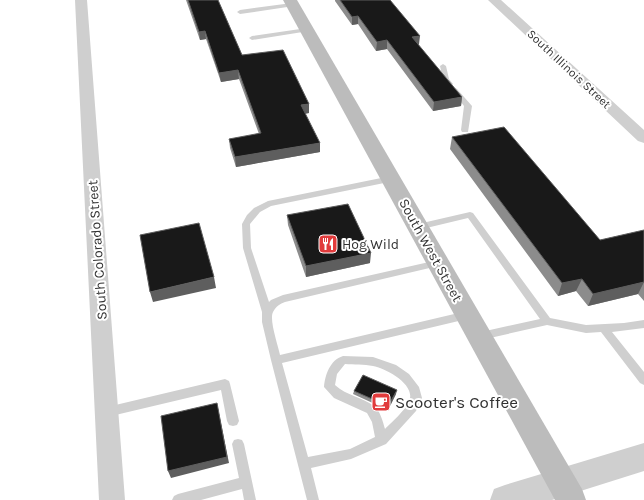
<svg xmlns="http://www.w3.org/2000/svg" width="644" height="500" font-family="Karla,sans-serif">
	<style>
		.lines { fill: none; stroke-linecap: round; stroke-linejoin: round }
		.service { fill: #cfcfcf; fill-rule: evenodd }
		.minor { fill: #cfcfcf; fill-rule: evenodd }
		.tertiary { fill: #cfcfcf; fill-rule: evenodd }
		.secondary { fill: #bcbcbc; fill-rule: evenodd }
		.wall { fill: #8c8c8c }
		.shaded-wall { fill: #5e5e5e }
		.building { fill: #191919; stroke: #5e5e5e }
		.labels { text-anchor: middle; stroke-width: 4; stroke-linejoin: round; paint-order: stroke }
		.far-street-label { font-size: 12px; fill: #323232; stroke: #fff }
		.poi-label { font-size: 14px; fill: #323232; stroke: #fff; text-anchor: start }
		.street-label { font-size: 14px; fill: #323232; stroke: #fff }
		.near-poi-label { font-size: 17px; fill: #323232; stroke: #fff; text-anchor: start }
	</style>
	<rect width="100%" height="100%" fill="#fff"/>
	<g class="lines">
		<!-- service -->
		<path class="service" d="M292 3 295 5 294 6 240 14 237 12 240 10Z
			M307 28 309 29V31L252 40 249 38 252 36Z
			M443 64 446 66 449 79 453 84 452 85H448L443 79 440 66Z
			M455 88 457 89 472 106 468 132H462L461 130 464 106 452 90Z
			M391 176 395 179 394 181 271 206 260 212 250 224 251 248 269 302 271 300 283 295 438 260 443 263 438 266 285 302C280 304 276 306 273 312 269 320 278 345 280 355L467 311 470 312 472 315 470 318 467 319 282 363 308 457 350 449 375 437 372 422 367 413 334 398 324 387C325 375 330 360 343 356L373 357 396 365 409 374 419 387 422 398 416 411 386 444 351 459 311 468 319 500H307L271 360 262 322V312L243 248 242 224 247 215 254 208 268 201ZM345 364C354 365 364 364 373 366 385 368 413 383 410 398 409 407 392 422 385 429 383 422 380 410 374 406 362 397 347 396 335 385L337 374Z
			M470 212 473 213 550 318 586 325 624 323 644 320V328L612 332 644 372V385L640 383 601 332 586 333 547 325 481 340 477 339 476 336 477 333 481 332 540 319 468 218 418 230 414 227 418 224Z
			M225 379 229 381 230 384 239 421 237 425 233 426 229 425 227 421 221 390 107 417 103 416 101 412 103 408 107 407Z
			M238 439 242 440 244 444 256 500H244L242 489 201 500H172L174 496 178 494 239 478 232 444 234 440Z"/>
		<!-- minor -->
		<path class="minor" d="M75 0H87L125 500H99Z
			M488 0H501L644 130V143L638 141Z"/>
		<!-- tertiary -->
		<path class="tertiary" d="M644 443V471L552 500H490L494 489 505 485Z"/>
		<!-- secondary -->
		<path class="secondary" d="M283 0H297L582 489 586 500H555Z"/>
	</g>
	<!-- wall -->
	<path class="wall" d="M186 0H218L242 55 309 113 305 114 320 152 236 167 230 148 229 139 259 134 239 79 221 82 206 39 200 40Z
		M335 0H390L419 44 418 45 462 97 461 106 433 111 387 49 376 51 358 24 352 25 335 1Z
		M452 137 600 240 644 230V301L638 294 588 306 576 291 558 296 450 149Z
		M287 215 370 263 306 277 288 225Z
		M354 391 396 394 388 410 353 394Z"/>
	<!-- shaded-wall -->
	<path class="shaded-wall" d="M358 16V24L352 25V17Z
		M205 31 206 39 200 40 199 32Z
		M420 36 419 44 411 46 412 37Z
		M387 40V49L376 51 377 42Z
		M238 70 239 79 221 82 219 73Z
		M462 97 461 106 433 111 434 102Z
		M309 104V113L301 114V105Z
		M320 143V152L236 167 235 157Z
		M371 253 370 263 306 277V266Z
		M214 277 216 288 153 302 150 292Z
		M582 279 576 291 558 296 562 283Z
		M644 282 638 294 588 306 593 294Z
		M397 390 396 394 388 410V406Z
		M217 403 229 463 171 478 168 471Z"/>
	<!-- building -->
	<path class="building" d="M188 0H218L242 55 283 50 309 104 301 105 320 143 235 157 229 139 261 133 238 70 219 73 205 31 199 32Z
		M340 0H390L420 36 412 37 462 97 434 102 387 40 377 42 358 16 352 17Z
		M504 127 600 240 644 230V282L593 294 582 279 562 283 452 137Z
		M348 204 371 253 306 266 287 215Z
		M199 223 214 277 150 292 140 235Z
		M363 375 397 390 388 406 354 391Z
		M217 403 227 457 168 471 161 416Z"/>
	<!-- icons -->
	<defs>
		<symbol id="restaurant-square" viewBox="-11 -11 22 22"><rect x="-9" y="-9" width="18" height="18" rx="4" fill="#e13b3c" stroke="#fff"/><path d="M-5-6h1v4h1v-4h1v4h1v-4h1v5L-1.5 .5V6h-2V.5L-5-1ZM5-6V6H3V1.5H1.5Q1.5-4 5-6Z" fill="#fff"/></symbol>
		<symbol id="cafe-square" viewBox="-11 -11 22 22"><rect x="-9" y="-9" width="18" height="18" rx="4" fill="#e13b3c" stroke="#fff"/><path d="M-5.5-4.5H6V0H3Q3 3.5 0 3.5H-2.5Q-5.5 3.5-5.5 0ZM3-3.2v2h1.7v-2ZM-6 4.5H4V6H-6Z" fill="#fff"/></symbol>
	</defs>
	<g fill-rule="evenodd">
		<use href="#restaurant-square" x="317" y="233" width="22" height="22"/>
		<use href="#cafe-square" x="370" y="391" width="22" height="22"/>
	</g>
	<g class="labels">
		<!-- far-street labels -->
		<g class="far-street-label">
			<text transform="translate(569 69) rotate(43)" y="4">South Illinois Street</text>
		</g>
		<!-- poi labels -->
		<g class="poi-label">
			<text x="342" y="249">Hog Wild</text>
		</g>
		<!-- street labels -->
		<g class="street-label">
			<text transform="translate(97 250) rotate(-94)" y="5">South Colorado Street</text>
			<text transform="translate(431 250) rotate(61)" y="5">South West Street</text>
		</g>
		<!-- near-poi labels -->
		<g class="near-poi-label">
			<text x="395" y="408">Scooter's Coffee</text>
		</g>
	</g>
</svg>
